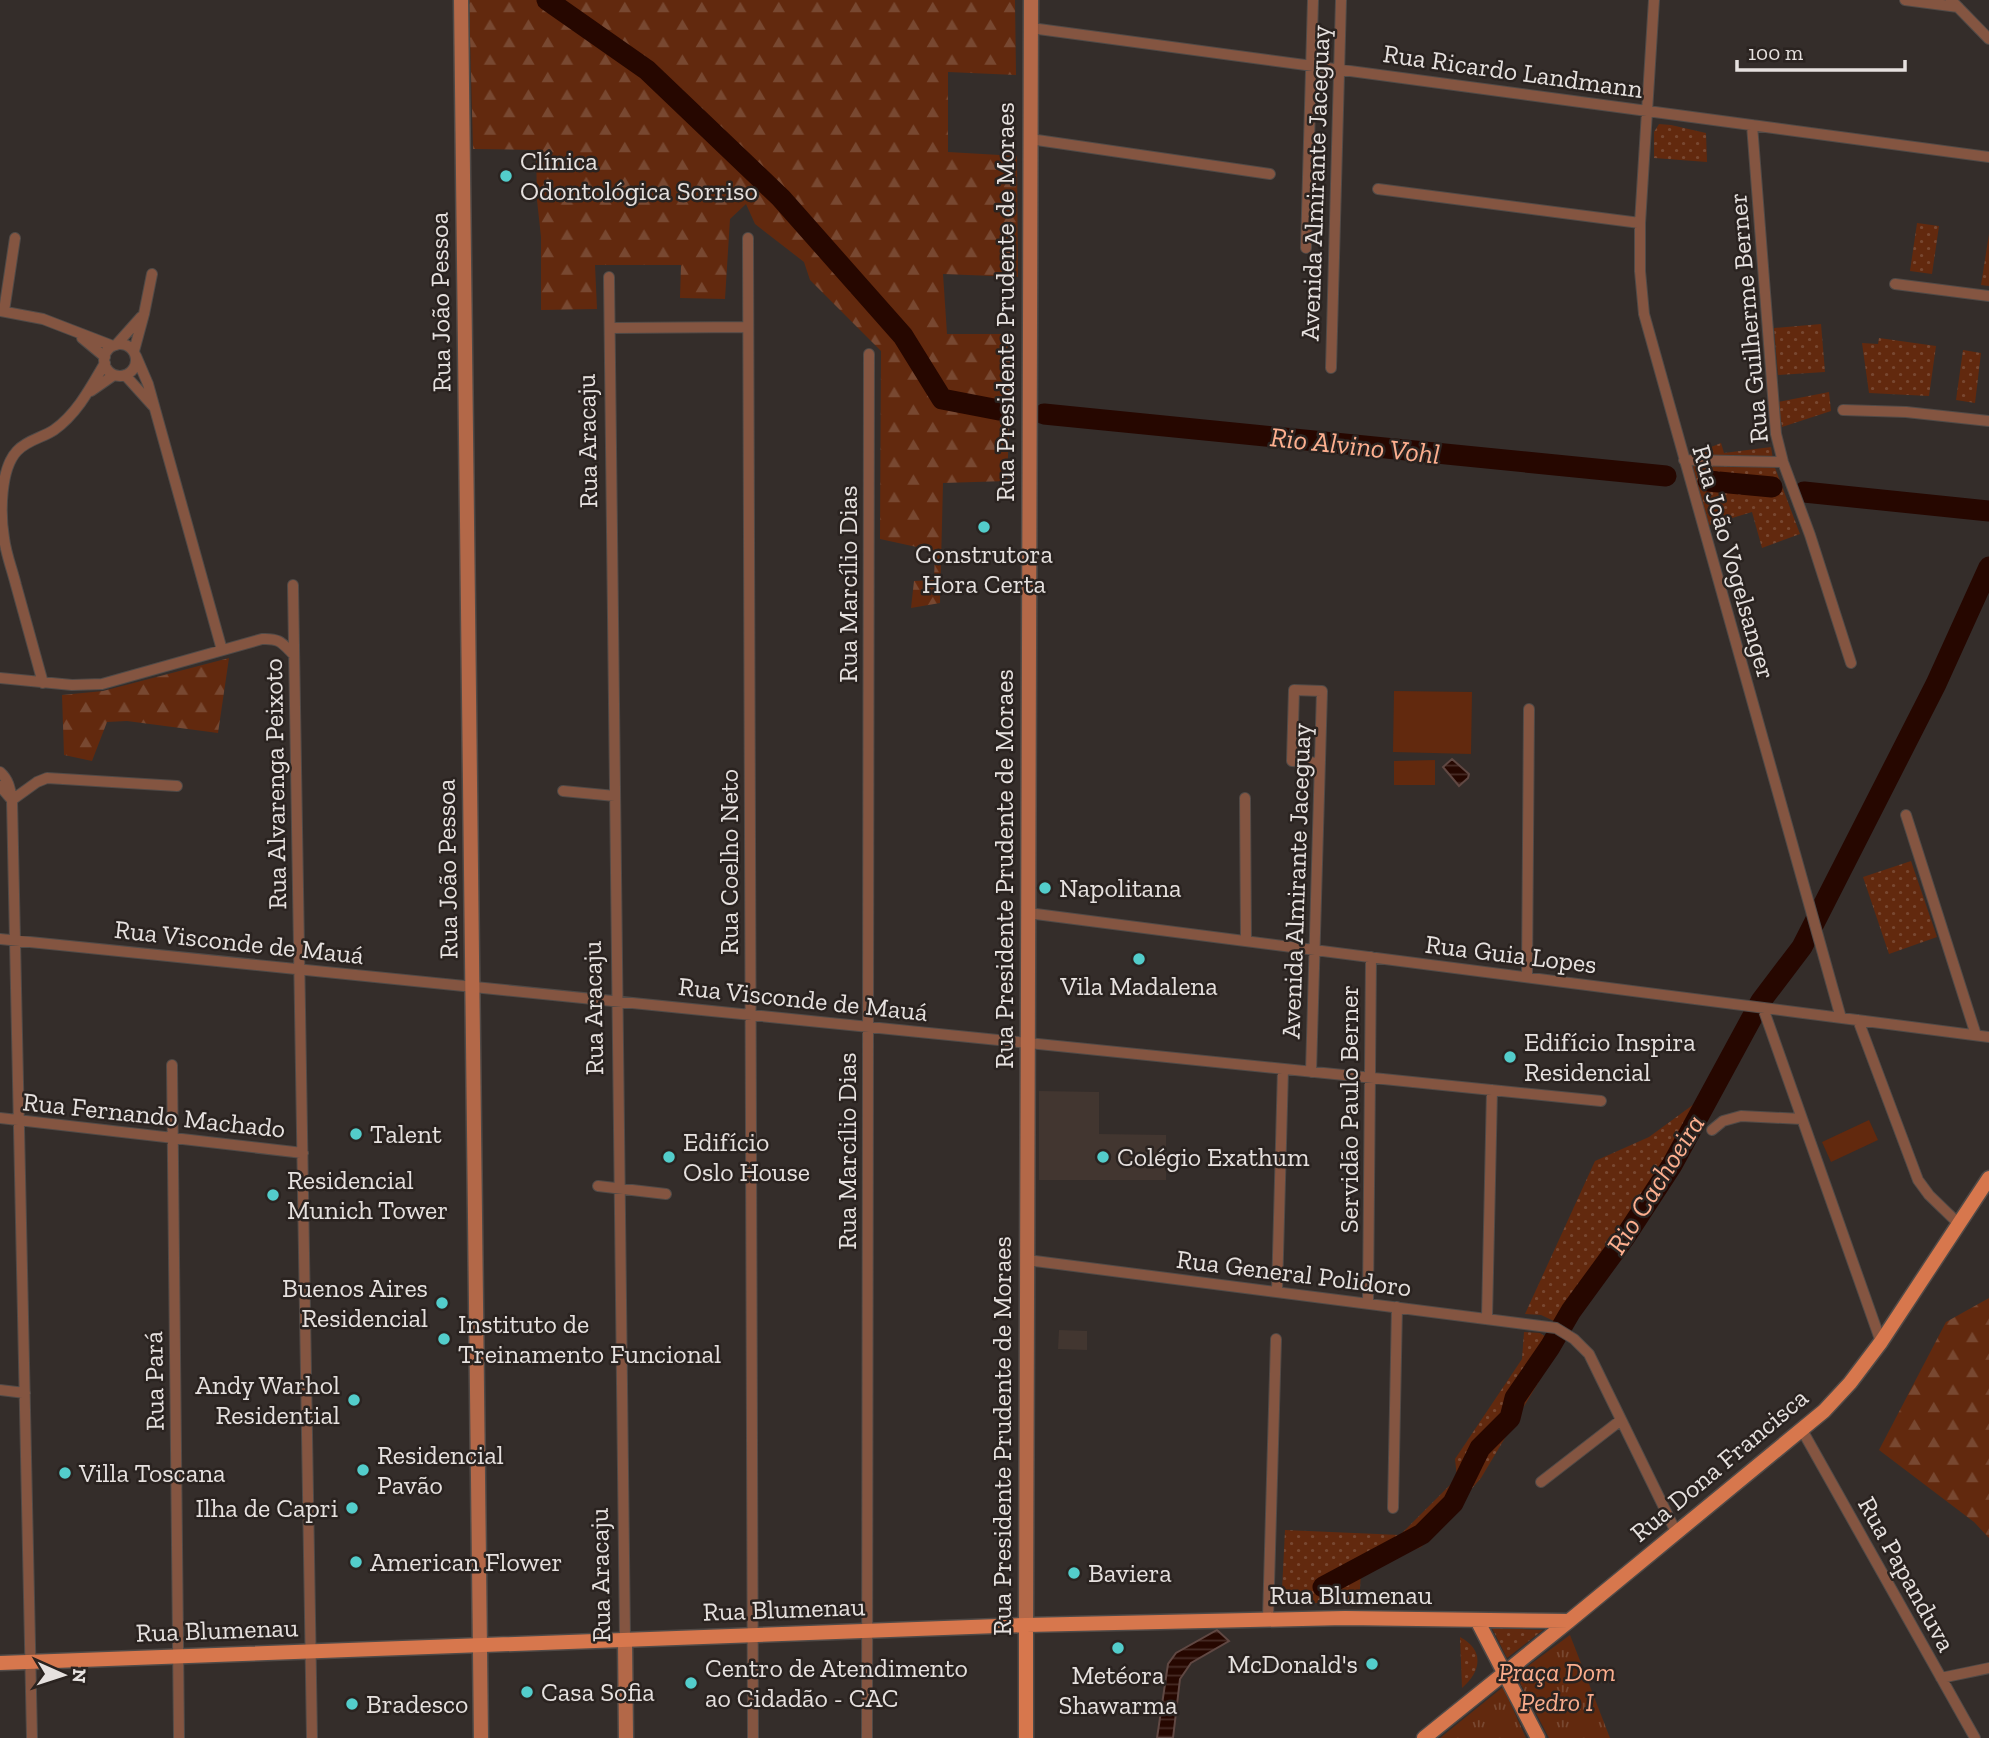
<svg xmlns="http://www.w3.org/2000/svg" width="1989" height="1738" font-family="'Zilla Slab',serif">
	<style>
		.built { fill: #423630 }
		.grass { fill: url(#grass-dots) }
		.forest { fill: url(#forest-firs) }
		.park { fill: url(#park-tufts) }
		.garden { fill: #62290e }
		.water { fill: url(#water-rules); stroke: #604843; stroke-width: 2 }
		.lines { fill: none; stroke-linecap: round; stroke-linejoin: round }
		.river { stroke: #260700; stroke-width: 21 }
		.street-casing { stroke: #504a47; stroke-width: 12 }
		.secondary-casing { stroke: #504a47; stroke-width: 17 }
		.primary-casing { stroke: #504a47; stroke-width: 17 }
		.street { stroke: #845541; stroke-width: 10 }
		.secondary { stroke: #b36848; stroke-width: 14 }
		.primary { stroke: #d7774d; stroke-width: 14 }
		.poi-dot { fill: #53cdcb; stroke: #2a2320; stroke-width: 2.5 }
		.labels { text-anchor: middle; stroke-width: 5; stroke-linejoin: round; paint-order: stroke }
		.street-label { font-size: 26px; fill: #e6e1df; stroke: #2a2320 }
		.poi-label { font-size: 26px; fill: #e6e1df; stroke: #2a2320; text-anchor: start }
		.park-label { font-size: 26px; font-style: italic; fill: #fbae8e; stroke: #2a2320 }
		.water-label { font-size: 28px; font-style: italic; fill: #fdaf8f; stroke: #2a2320 }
	</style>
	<defs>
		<pattern id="grass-dots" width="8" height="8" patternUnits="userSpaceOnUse" patternTransform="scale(1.75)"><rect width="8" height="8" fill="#62290e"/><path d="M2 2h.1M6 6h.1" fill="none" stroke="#784831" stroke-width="1.8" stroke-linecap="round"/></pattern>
		<pattern id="forest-firs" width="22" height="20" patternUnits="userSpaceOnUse" patternTransform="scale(1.75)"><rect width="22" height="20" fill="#62290e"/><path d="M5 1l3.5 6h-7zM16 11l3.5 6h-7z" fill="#784831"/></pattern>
		<pattern id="park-tufts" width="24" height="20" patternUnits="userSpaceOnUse" patternTransform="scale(1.75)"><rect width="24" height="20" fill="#62290e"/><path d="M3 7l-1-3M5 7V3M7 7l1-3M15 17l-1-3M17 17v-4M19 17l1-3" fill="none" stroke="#784831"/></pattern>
		<pattern id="water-rules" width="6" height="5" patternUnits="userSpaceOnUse" patternTransform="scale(1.75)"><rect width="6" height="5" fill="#260700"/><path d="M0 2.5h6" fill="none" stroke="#462b25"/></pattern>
	</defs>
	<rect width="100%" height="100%" fill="#342d2a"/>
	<!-- built -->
	<path class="built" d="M1039 1091 1099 1092V1134L1166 1135V1180H1039Z
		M1059 1330 1087 1331V1350L1058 1349Z"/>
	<!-- grass -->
	<path class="grass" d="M1659 124 1671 125 1706 133 1707 162 1654 158V132Z
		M1917 223 1939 226 1932 274 1910 271Z
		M1989 234V286L1981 285Z
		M1821 324 1825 372 1778 375 1774 328Z
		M1879 338 1936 346 1929 396 1869 393 1862 343 1878 344Z
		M1963 350 1981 353 1975 403 1956 400Z
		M1829 392 1831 411 1782 427 1778 402Z
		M1721 443 1724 453 1771 447 1774 465 1800 534 1762 548 1752 512 1709 525 1692 472 1689 456Z
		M1911 861 1937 937 1889 954 1863 877Z
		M1705 1096 1680 1135 1678 1144 1672 1148 1656 1187 1628 1218 1626 1228 1618 1236 1619 1244 1614 1260 1598 1270 1585 1289 1582 1287 1579 1290 1575 1302 1571 1304 1567 1314 1556 1322 1541 1315 1525 1314 1595 1161 1649 1137Z
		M1524 1332 1540 1333 1560 1346 1481 1478 1421 1547 1380 1562 1361 1573 1359 1603H1309L1307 1597 1282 1590 1285 1530 1400 1535 1457 1478 1455 1459 1522 1359Z
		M1492 1628 1543 1630 1507 1658Z
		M1460 1637C1485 1650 1481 1672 1462 1688Z"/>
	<!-- forest -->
	<path class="forest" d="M469 0H1015L1016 75 948 72V152L1017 156 1018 277 943 274 947 334H1013L1007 481 943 483 940 603 911 608 914 581 934 580 935 551 880 539 881 351 810 280 804 262 755 224 746 204 730 219 725 299 680 298 681 265H595L597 309 541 310V237L537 200 536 150 473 149Z
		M229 658 218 733 127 721 107 722 92 761 64 755 62 695 103 691Z
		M1989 1298V1538L1974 1522 1879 1450 1946 1322Z"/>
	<!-- park -->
	<path class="park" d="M1570 1635 1610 1738H1549L1516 1675Z
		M1503 1687 1526 1738H1440Z"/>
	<!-- garden -->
	<path class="garden" d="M1394 691 1472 692 1471 754 1393 752Z
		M1435 760V785H1394V761Z
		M1869 1120 1878 1140 1831 1162 1822 1142Z"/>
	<!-- water -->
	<path class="water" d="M1452 759 1469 774 1468 778 1459 786 1443 767Z
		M1217 1630 1229 1641 1191 1663 1180 1679 1173 1738H1157L1168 1664 1176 1653Z"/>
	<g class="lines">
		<!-- river -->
		<path class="river" d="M547 0 647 70 781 198 903 336 942 399 999 410
			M1044 414 1666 476
			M1708 481 1772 487
			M1804 492 1989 511
			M1323 1587 1422 1534 1453 1503 1480 1448 1510 1418 1515 1398 1550 1347 1571 1311 1625 1237 1672 1165 1761 1001 1802 947 1936 684 1989 567"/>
		<defs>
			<path id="street" d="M1654 0 1640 223V271L1644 314 1841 1018
				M1905 0 1958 7
				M1951 0 1989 39
				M1031 28 1989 157
				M1752 125 1776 434 1783 462 1810 535 1851 663
				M1030 139 1270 174
				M1378 189 1640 223
				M748 238 753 1738
				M1306 248 1313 0
				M609 277 625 1640
				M1895 284 1989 296
				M0 311 43 319 113 346
				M4 311 15 238
				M610 328 748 327
				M82 338 105 357
				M104 360a16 16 0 1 1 32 0a16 16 0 1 1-32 0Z
				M116 345 141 317
				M134 351 144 314 152 274
				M136 356 148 384 222 650
				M1331 368 1341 0
				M125 375 153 406
				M91 391 114 375
				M1843 410 1906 412 1989 421
				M1684 460 1783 462
				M293 585 312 1738
				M0 678 72 685 102 684 262 639C280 638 282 643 294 655
				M43 683C34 650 25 617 16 585 12 569 6 554 4 538 0 514 0 469 17 451 27 440 42 438 54 430 77 414 91 387 105 363
				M0 772C9 780 10 789 12 800L32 1738
				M0 786 12 800
				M563 791 615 796
				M1245 798 1246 941
				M12 800 37 782 47 778 177 786
				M1906 815 1976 1035
				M1028 913 1989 1037
				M0 939 1601 1101
				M1527 977 1529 709
				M1763 1008 1881 1342
				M1858 1020 1918 1180 1929 1195 1960 1225
				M172 1065 179 1738
				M1311 1072 1322 691 1294 690 1292 761 1320 763
				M0 1118 303 1153
				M1712 1130 1723 1121 1741 1116 1802 1119
				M598 1186 666 1194
				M1027 1260 1556 1328 1574 1339 1589 1354 1676 1532
				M1277 1292 1283 1069
				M1368 1303 1371 957
				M1487 1318 1492 1090
				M0 1390 25 1393
				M1802 1430 1975 1738
				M1541 1482 1621 1420
				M1393 1508 1397 1307
				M1268 1619 1276 1339
				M1941 1678 1989 1668
				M867 1738 869 354"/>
			<path id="secondary" d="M461 0 481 1738
				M1026 1625 1031 0
				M625 1640 626 1738"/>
			<path id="primary" d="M1477 1620 1538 1738
				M0 1663 1026 1625 1345 1618 1569 1621
				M1026 1738V1625
				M1424 1738 1569 1621 1824 1411 1850 1383 1881 1342 1989 1178"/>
		</defs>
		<!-- street casing -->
		<use href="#street" class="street-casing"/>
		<!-- secondary casing -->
		<use href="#secondary" class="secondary-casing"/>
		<!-- primary casing -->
		<use href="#primary" class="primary-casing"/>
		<!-- street -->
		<use href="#street" class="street"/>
		<!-- secondary -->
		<use href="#secondary" class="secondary"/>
		<!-- primary -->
		<use href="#primary" class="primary"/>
	</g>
	<!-- markers -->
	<g class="poi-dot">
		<circle cx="506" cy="176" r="7"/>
		<circle cx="984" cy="527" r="7"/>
		<circle cx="1045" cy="888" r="7"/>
		<circle cx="1139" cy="959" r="7"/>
		<circle cx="1510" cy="1057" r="7"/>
		<circle cx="356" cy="1134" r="7"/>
		<circle cx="669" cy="1157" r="7"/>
		<circle cx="1103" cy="1157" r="7"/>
		<circle cx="273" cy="1195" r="7"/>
		<circle cx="442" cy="1303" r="7"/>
		<circle cx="444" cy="1339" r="7"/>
		<circle cx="354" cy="1400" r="7"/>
		<circle cx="363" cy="1470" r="7"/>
		<circle cx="65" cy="1473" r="7"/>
		<circle cx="352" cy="1508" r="7"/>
		<circle cx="356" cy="1562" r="7"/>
		<circle cx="1074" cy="1573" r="7"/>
		<circle cx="1118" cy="1648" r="7"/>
		<circle cx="1372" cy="1664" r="7"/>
		<circle cx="691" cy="1683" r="7"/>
		<circle cx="527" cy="1692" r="7"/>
		<circle cx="352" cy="1704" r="7"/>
	</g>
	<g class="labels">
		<!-- street labels -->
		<g class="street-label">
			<text transform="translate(1513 71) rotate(8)" y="9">Rua Ricardo Landmann</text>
			<text transform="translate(1315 183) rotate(-88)" y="9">Avenida Almirante Jaceguay</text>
			<text transform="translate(440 302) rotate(-91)" y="9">Rua João Pessoa</text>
			<text transform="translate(1005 302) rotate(-90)" y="9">Rua Presidente Prudente de Moraes</text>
			<text transform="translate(1748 318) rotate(-95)" y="9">Rua Guilherme Berner</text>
			<text transform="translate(587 441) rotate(-91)" y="9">Rua Aracaju</text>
			<text transform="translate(1734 562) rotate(74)" y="9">Rua João Vogelsanger</text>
			<text transform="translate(848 584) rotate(-90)" y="9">Rua Marcílio Dias</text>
			<text transform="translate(275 784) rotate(-91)" y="9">Rua Alvarenga Peixoto</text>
			<text transform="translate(729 862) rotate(-90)" y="9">Rua Coelho Neto</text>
			<text transform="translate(447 869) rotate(-91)" y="9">Rua João Pessoa</text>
			<text transform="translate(1004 869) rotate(-90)" y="9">Rua Presidente Prudente de Moraes</text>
			<text transform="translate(1296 881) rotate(-88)" y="9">Avenida Almirante Jaceguay</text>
			<text transform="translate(239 942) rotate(6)" y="9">Rua Visconde de Mauá</text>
			<text transform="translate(1511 954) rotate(7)" y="9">Rua Guia Lopes</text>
			<text transform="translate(803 999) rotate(6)" y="9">Rua Visconde de Mauá</text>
			<text transform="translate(593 1008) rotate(-91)" y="9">Rua Aracaju</text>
			<text transform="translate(1349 1109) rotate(-90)" y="9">Servidão Paulo Berner</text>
			<text transform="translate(154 1115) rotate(6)" y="9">Rua Fernando Machado</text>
			<text transform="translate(847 1151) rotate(-90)" y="9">Rua Marcílio Dias</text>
			<text transform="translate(1294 1273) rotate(7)" y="9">Rua General Polidoro</text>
			<text transform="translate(154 1381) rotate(-91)" y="9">Rua Pará</text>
			<text transform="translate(1002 1436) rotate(-90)" y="9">Rua Presidente Prudente de Moraes</text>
			<text transform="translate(1719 1465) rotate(-40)" y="9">Rua Dona Francisca</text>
			<text transform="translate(1907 1574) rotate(61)" y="9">Rua Papanduva</text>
			<text transform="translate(600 1575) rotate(-91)" y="9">Rua Aracaju</text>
			<text x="1351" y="1604">Rua Blumenau</text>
			<text transform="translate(784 1609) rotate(-2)" y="9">Rua Blumenau</text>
			<text transform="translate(217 1630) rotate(-2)" y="9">Rua Blumenau</text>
		</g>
		<!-- poi labels -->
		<g class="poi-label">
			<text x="520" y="170">Clínica<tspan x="520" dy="30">Odontológica Sorriso</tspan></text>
			<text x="984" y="563" text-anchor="middle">Construtora<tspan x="984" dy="30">Hora Certa</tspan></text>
			<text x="1059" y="897">Napolitana</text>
			<text x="1139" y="995" text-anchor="middle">Vila Madalena</text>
			<text x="1524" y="1051">Edifício Inspira<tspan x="1524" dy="30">Residencial</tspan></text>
			<text x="370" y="1143">Talent</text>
			<text x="683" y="1151">Edifício<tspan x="683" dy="30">Oslo House</tspan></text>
			<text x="1117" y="1166">Colégio Exathum</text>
			<text x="287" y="1189">Residencial<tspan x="287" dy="30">Munich Tower</tspan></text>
			<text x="428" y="1297" text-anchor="end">Buenos Aires<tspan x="428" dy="30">Residencial</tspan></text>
			<text x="458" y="1333">Instituto de<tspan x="458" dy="30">Treinamento Funcional</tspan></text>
			<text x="340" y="1394" text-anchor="end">Andy Warhol<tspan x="340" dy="30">Residential</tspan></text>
			<text x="377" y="1464">Residencial<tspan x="377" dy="30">Pavão</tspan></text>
			<text x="79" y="1482">Villa Toscana</text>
			<text x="338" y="1517" text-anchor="end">Ilha de Capri</text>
			<text x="370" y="1571">American Flower</text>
			<text x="1088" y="1582">Baviera</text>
			<text x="1358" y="1673" text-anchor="end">McDonald's</text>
			<text x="705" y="1677">Centro de Atendimento<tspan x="705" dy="30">ao Cidadão - CAC</tspan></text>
			<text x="1118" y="1684" text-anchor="middle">Metéora<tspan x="1118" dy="30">Shawarma</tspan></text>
			<text x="541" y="1701">Casa Sofia</text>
			<text x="366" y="1713">Bradesco</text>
		</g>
		<!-- park labels -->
		<g class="park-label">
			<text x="1557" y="1681">Praça Dom<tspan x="1557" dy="30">Pedro I</tspan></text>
		</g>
		<!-- water labels -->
		<g class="water-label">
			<text transform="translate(1355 445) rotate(6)" y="10">Rio Alvino Vohl</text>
			<text transform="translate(1655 1184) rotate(-58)" y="10">Rio Cachoeira</text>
		</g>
	</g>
	<!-- north arrow -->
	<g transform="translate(63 1675) rotate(93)" stroke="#2a2320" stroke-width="5" paint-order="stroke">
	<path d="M0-5L12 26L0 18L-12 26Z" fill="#e6e1df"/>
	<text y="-10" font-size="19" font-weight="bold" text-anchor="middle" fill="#e6e1df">N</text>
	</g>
	<!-- scale -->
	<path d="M1737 60v10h168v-10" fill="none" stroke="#e6e1df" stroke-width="3.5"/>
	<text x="1748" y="60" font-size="21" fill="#e6e1df" stroke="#2a2320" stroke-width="5" paint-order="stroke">100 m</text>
</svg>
